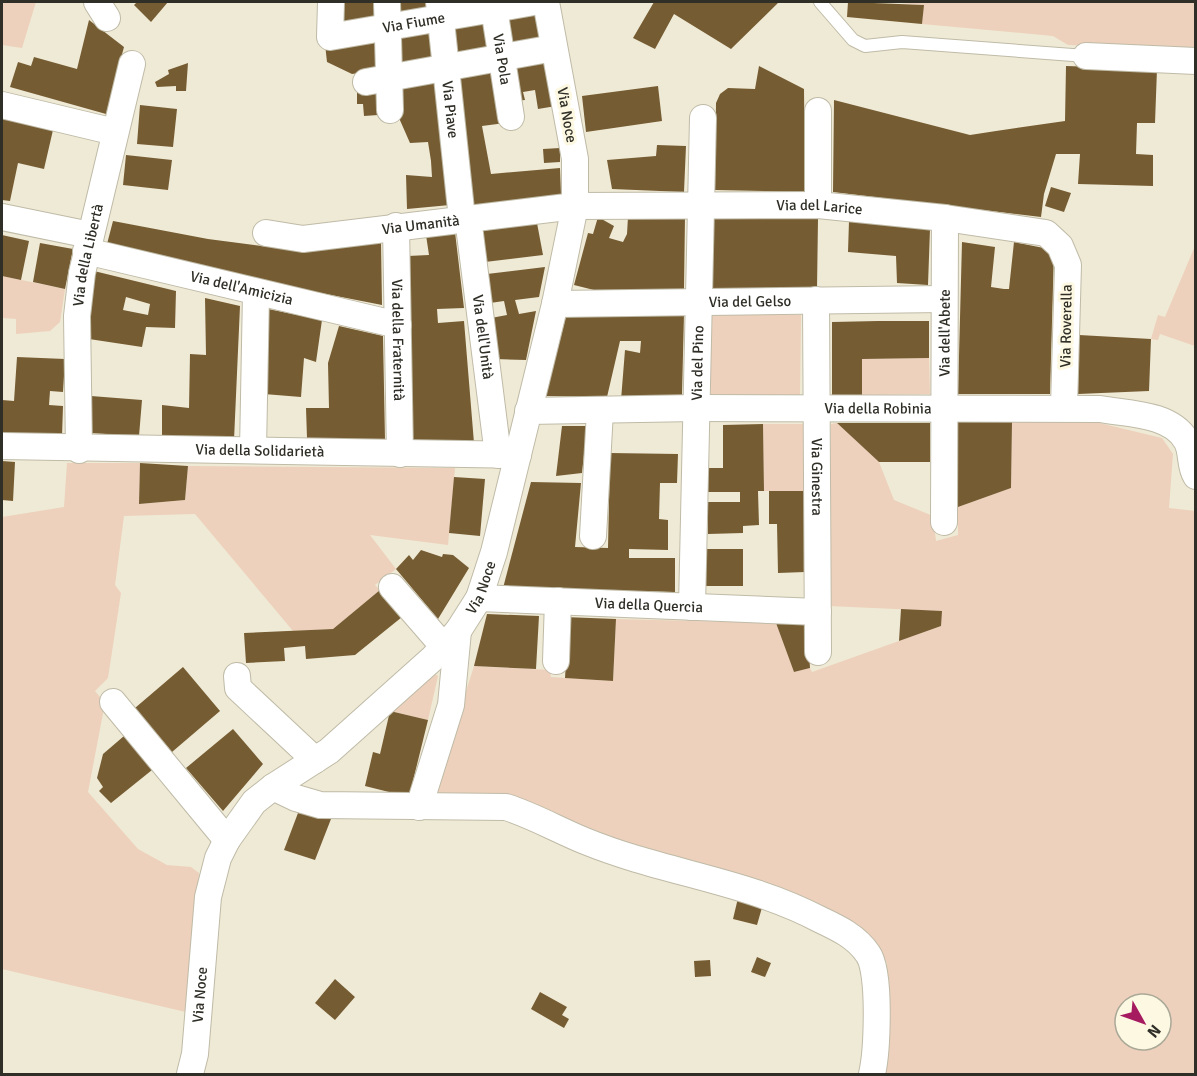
<svg xmlns="http://www.w3.org/2000/svg" width="1197" height="1076" font-family="Signika,sans-serif">
	<style>
		.green { fill: #edd1bc; fill-rule: evenodd }
		.building { fill: #765c33; fill-rule: evenodd }
		.lines { fill: none; stroke-linecap: round; stroke-linejoin: round }
		.lane-casing { stroke: #bfbba7; stroke-width: 14 }
		.street-casing { stroke: #bfbba7; stroke-width: 28 }
		.lane { stroke: #fff; stroke-width: 12 }
		.street { stroke: #fff; stroke-width: 26 }
		.labels { text-anchor: middle; stroke-width: 6; stroke-linejoin: round; paint-order: stroke }
		.street-label { font-size: 15px; fill: #302f27; stroke: #fcf8e2 }
	</style>
	<rect width="100%" height="100%" fill="#efead5"/>
	<!-- green -->
	<path class="green" d="M2 2H36L22 48 2 45Z
		M889 2H1195V51L1068 45 1053 36 922 24 923 5Z
		M1195 246V346L1160 334 1158 340 1151 339 1158 315 1165 317Z
		M2 276 65 289 60 322 50 331 16 334V319L2 318Z
		M711 315H801L800 395H711Z
		M929 358 930 394 862 395V359Z
		M1087 420 1162 438 1173 454 1169 508 1196 511 1195 1074H882L887 963 877 946 848 923 432 798 474 666 550 670 551 677 613 681 616 619 776 623 794 672 810 668 812 672 941 626V611L828 606 831 424 837 423 879 462 894 500 933 516 936 541 958 535V507L1011 488 1012 422ZM1125 1004H1161V1040H1125Z
		M763 424H804V491H764Z
		M67 463H140L139 504 185 500 188 466 455 468 448 545 370 535 396 569 375 585 380 590 333 629 293 631 195 514 124 516 115 585 121 593 108 678 95 691 105 703 88 792 138 849 167 865 191 867 199 873 190 1013 2 969V517L64 507Z
		M433 673 438 676 428 720 390 711Z"/>
	<!-- building -->
	<path class="building" d="M137 2H168L151 22 134 5Z
		M337 2H377L378 22 335 29Z
		M393 2H432L433 11 394 19Z
		M654 2H779L731 49 674 14 655 49 633 38Z
		M848 2 924 5 922 24 847 17Z
		M539 9 545 39 508 46 502 16Z
		M488 17 493 50 455 56 449 23Z
		M89 20 124 47 106 114 10 87 18 62 31 66 34 57 77 69Z
		M435 26 438 59 397 66 394 32Z
		M378 35 379 70 352 74 327 62 325 44Z
		M548 58 556 106 538 109 535 90 523 92 525 100 516 101 510 64Z
		M188 63 186 91H176V86L157 87 155 82 169 74 168 70Z
		M496 66 505 123 482 126 491 174 560 168 561 195 470 206 456 74Z
		M759 66 804 89 805 192 715 190 716 103 720 94 728 88 755 89Z
		M1066 66 1157 69 1155 123H1137L1136 154 1153 155V186L1078 184 1080 154H1056L1044 194 1041 217 833 192 834 100 970 135 996 131 1065 121Z
		M440 76 450 205 407 209 406 175 432 177 431 161 428 142 410 143 399 118 397 83Z
		M658 86 662 121 586 132 582 96Z
		M357 89H377L378 115 364 116 363 104H357Z
		M140 105 177 109 173 147 137 144Z
		M2 118 53 130 44 169 18 163 10 201 2 200Z
		M657 145 686 146 684 192 612 189 607 160 656 156Z
		M560 148V162L544 163 543 149Z
		M126 155 172 160 168 190 123 185Z
		M1051 187 1071 193 1064 212 1045 206Z
		M598 217 614 226 609 238 623 242 627 234 628 217H685L684 289 598 291 574 285 588 233 593 234Z
		M713 218 818 219 817 289H712Z
		M113 221 208 239 300 251 381 243 382 305 255 280 107 244Z
		M849 221 930 229 928 285 897 283 896 256 848 252Z
		M537 223 543 255 485 262 482 231Z
		M455 232 464 308 437 309 438 323 464 321 474 443 410 440 408 256 429 255 426 235Z
		M2 235 29 241 21 280 2 276Z
		M962 242 995 247 991 287 1004 289H1009L1014 242 1054 250 1050 394H958Z
		M40 243 73 249 65 289 33 282Z
		M545 267 539 297 515 300 519 314 536 311 526 360 495 359 491 318 507 315 504 301 490 303 487 274Z
		M94 271 176 291 175 328 146 327 142 347 89 339ZM126 297 150 304 148 315 123 310Z
		M205 298 240 306 234 440 162 437V405L189 408 190 354 206 355Z
		M268 309 322 320 316 362 304 358 301 397 264 394Z
		M684 314 682 395 621 400 625 350 640 353 641 341H620L607 397 546 396 566 316Z
		M878 321H929V358L862 359V395H832V322Z
		M339 326 383 336 385 440 307 438 306 408H329L328 363Z
		M1079 335 1151 339 1149 391 1078 394Z
		M17 357 65 359 63 392 50 391 49 405 63 406 62 437 2 434V400L14 401Z
		M91 396 142 400 139 436 90 433Z
		M957 422H1012L1011 488 958 507Z
		M837 423H930V462H879Z
		M763 424 764 491H758L759 525 743 526V533L708 534V502H740V492H708V468H723V425Z
		M562 426H587L582 473 556 476Z
		M610 453 678 454 677 483H660L659 519 668 520V550L629 549V558H675V592L503 588 531 482 581 483 575 547 608 548Z
		M2 461 15 462 13 501 2 500Z
		M140 463 188 466 185 500 139 504Z
		M454 477 485 479 480 536 449 533Z
		M769 491H804L805 572 778 573 777 524H769Z
		M706 549H743V586H706Z
		M421 550 442 557 443 554 453 555 469 568 438 619 396 569 409 555 413 560Z
		M380 590 402 617 355 655 306 659 305 646 284 648 285 661 246 663 244 633 333 629Z
		M901 609 942 611 941 626 899 641Z
		M487 614 539 616 536 669 474 666Z
		M564 617 616 619 613 681 565 678 567 646Z
		M776 623 807 624 810 668 794 672Z
		M183 667 220 711 172 752 135 708Z
		M390 711 428 720 409 797 365 786 373 752 380 754Z
		M233 729 263 764 223 811 186 768Z
		M124 736 152 770 111 803 99 791 103 787 97 778 103 754Z
		M298 813 331 819 315 860 284 850Z
		M738 898 763 904 757 925 733 919Z
		M757 957 771 963 765 977 751 972Z
		M710 960 711 976 695 977 694 961Z
		M335 979 355 997 335 1020 315 1003Z
		M540 992 567 1007 562 1015 569 1019 564 1028 531 1009Z"/>
	<g class="lines">
		<defs>
			<path id="lane" d="M820 2 853 40 865 46 902 42 1086 56"/>
			<g id="street">
				<path d="M97 2 107 18"/>
				<path id="s1" d="M331 2 330 37 534 2"/>
				<path d="M387 2 390 110"/>
				<path id="s2" d="M439 2 462 219"/>
				<path id="s3" d="M493 2 511 117"/>
				<path d="M1086 56 1196 61"/>
				<path d="M366 82 554 48"/>
				<path d="M2 105 115 132"/>
				<path d="M818 111V205"/>
				<path d="M2 217 90 235"/>
				<path id="s4" d="M468 218 498 455"/>
				<path id="s5" d="M396 226 400 454"/>
				<path id="s6" d="M266 233 303 239 575 206 818 205 945 218 1046 233 1060 246 1068 265 1064 407"/>
				<path id="s7" d="M86 251 398 325"/>
				<path id="s8" d="M816 300 818 652"/>
				<path id="s9" d="M555 304 944 299"/>
				<path id="s10" d="M528 411 696 408 1100 409C1127 414 1170 413 1186 440 1193 451 1189 465 1196 476"/>
				<path id="s11" d="M2 446 518 455"/>
				<path id="s12" d="M79 450 77 316 82 273 132 64"/>
				<path d="M253 450 256 293"/>
				<path id="s13" d="M944 522 945 218"/>
				<path d="M593 536 600 411"/>
				<path d="M392 587 444 647"/>
				<path id="s14" d="M479 598 818 612"/>
				<path id="s15" d="M692 607 703 118"/>
				<path d="M556 661 558 601"/>
				<path d="M237 676 238 688 315 760"/>
				<path d="M113 702 227 840"/>
				<path d="M273 787 296 798 320 805 506 807C534 816 558 830 585 841 663 873 745 880 821 920 838 928 857 937 868 954 881 972 877 1052 872 1074"/>
				<path d="M419 807 451 705 458 631"/>
				<path id="s16" d="M190 1074 195 1054 208 897 218 858 227 840 254 802 273 787 329 751 432 659 458 631 479 598 494 552 555 304 575 206V159L546 2"/>
			</g>
		</defs>
		<!-- lane casing -->
		<use href="#lane" class="lane-casing"/>
		<!-- street casing -->
		<use href="#street" class="street-casing"/>
		<!-- lane -->
		<use href="#lane" class="lane"/>
		<!-- street -->
		<use href="#street" class="street"/>
	</g>
	<g class="labels">
		<!-- street labels -->
		<g class="street-label">
			<text dy="5" stroke="none"><textPath href="#s1" startOffset="120">Via Fiume</textPath></text>
			<text dy="5" stroke="none"><textPath href="#s3" startOffset="58">Via Pola</textPath></text>
			<text dy="5" stroke="none"><textPath href="#s2" startOffset="108">Via Piave</textPath></text>
			<text transform="translate(567 115) rotate(80)" y="5">Via Noce</text>
			<text dy="5" stroke="none"><textPath href="#s6" startOffset="556">Via del Larice</textPath></text>
			<text dy="5" stroke="none"><textPath href="#s6" startOffset="156">Via Umanità</textPath></text>
			<text dy="5" stroke="none"><textPath href="#s12" startOffset="196">Via della Libertà</textPath></text>
			<text dy="5" stroke="none"><textPath href="#s7" startOffset="160">Via dell'Amicizia</textPath></text>
			<text dy="5" stroke="none"><textPath href="#s9" startOffset="195">Via del Gelso</textPath></text>
			<text transform="translate(1066 326) rotate(-89)" y="5">Via Roverella</text>
			<text dy="5" stroke="none"><textPath href="#s13" startOffset="189">Via dell'Abete</textPath></text>
			<text dy="5" stroke="none"><textPath href="#s4" startOffset="120">Via dell'Unità</textPath></text>
			<text dy="5" stroke="none"><textPath href="#s5" startOffset="114">Via della Fraternità</textPath></text>
			<text dy="5" stroke="none"><textPath href="#s15" startOffset="244">Via del Pino</textPath></text>
			<text dy="5" stroke="none"><textPath href="#s10" startOffset="350">Via della Robinia</textPath></text>
			<text dy="5" stroke="none"><textPath href="#s11" startOffset="258">Via della Solidarietà</textPath></text>
			<text dy="5" stroke="none"><textPath href="#s8" startOffset="177">Via Ginestra</textPath></text>
			<text dy="5" stroke="none"><textPath href="#s16" startOffset="602">Via Noce</textPath></text>
			<text dy="5" stroke="none"><textPath href="#s14" startOffset="170">Via della Quercia</textPath></text>
			<text dy="5" stroke="none"><textPath href="#s16" startOffset="80">Via Noce</textPath></text>
		</g>
	</g>
	<!-- border -->
	<rect width="1197" height="1076" fill="none" stroke="#302f27" stroke-width="6"/>
	<!-- north arrow -->
	<g transform="translate(1143 1022) rotate(130)"><circle r="28" fill="#fcf8e2" stroke="#aaa897" stroke-width="1.5"/>
	<path d="M0-4.5L10 22L0 15L-10 22Z" fill="#a61b5f"/>
	<text y="-9" font-size="16" font-weight="bold" text-anchor="middle" fill="#302f27">N</text>
	</g>
</svg>
